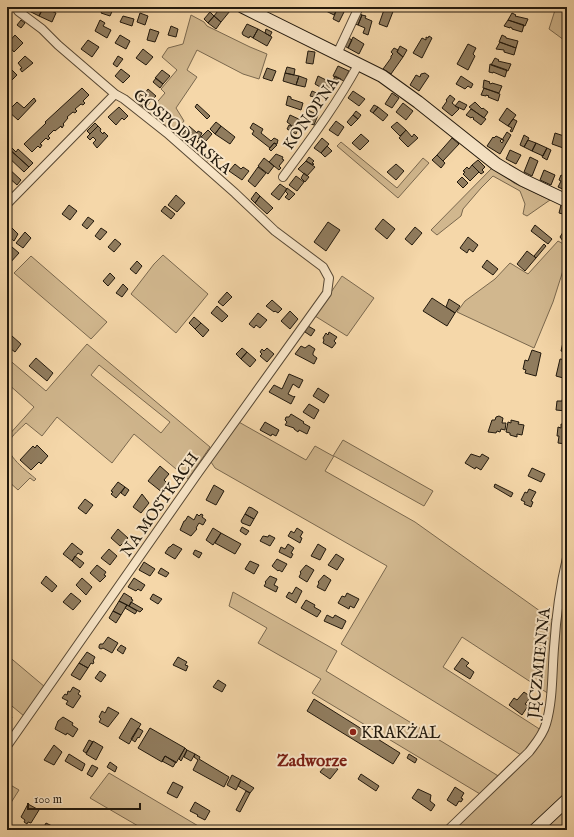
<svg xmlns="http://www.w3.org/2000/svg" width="574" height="837" font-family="'IM FELL English',serif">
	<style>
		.green { fill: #d1b78e; stroke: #7a684e; fill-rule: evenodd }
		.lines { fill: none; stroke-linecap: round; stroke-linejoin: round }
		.stream { stroke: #75644b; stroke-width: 2 }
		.building { fill: #907c5e; stroke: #22190d }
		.street-casing { stroke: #574834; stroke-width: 10 }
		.secondary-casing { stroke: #22190d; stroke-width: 14 }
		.street { stroke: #f8e5c7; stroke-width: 8 }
		.secondary { stroke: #f8e5c7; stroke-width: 12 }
		.poi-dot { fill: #8f2418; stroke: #f8e5c7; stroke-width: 1.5 }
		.labels { text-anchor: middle; stroke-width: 4; stroke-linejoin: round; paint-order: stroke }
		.street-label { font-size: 16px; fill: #22190d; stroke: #f8e5c7 }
		.poi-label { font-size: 16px; fill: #22190d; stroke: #f8e5c7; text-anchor: start }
		.neighbourhood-label { font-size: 17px; font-weight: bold; fill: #7a1f14; stroke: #f8e5c7 }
	</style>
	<rect width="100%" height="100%" fill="#f5d7a9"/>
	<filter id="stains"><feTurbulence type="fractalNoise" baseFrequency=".005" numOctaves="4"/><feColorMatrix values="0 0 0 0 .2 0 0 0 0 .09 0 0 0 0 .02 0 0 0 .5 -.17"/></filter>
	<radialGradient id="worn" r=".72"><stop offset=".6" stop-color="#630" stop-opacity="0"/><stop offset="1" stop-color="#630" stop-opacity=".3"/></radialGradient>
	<!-- green -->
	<path class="green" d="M556 7 567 10V31L564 40 549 29Z
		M191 15 204 22 207 26 250 47 267 54 259 79 243 74 197 50 187 70 197 77 176 108 184 121 173 135 146 115 165 93 161 89 177 70 162 57 168 48 183 44Z
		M341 142 397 188 423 158 429 163 398 198 337 146Z
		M493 167 514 183 550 200 527 216 523 214 525 204 520 191 493 176 481 188 463 209 461 216 437 235 431 230Z
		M558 241 567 246V258L553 302 534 348 457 312 465 301 495 279 510 263 528 274Z
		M163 255 208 294 176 333 131 294 154 264Z
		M31 256 107 322 91 339 14 273Z
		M342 276 374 298 347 336 315 316Z
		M87 344 210 447 188 479 134 434 112 463 57 417 42 436 26 423C21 428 12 435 9 442 3 454 28 472 36 479L34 481 30 478 18 490 7 480V437L34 407 7 383V358L46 391ZM99 365 170 422 161 433 91 375Z
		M237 421 306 460 315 446 333 456 343 440 433 491 424 506 334 456 325 471 415 522 554 621 549 694 462 637 443 667 541 730 538 737 521 755 341 644 387 566 215 468 211 462Z
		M567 575V712L566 715H567V794L529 830H451L505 776 548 725 564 586Z
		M233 592 337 651 326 671 500 777 480 794 312 693 321 679 258 643 267 628 229 606Z
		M7 655 45 687 24 716 7 702Z
		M109 773 205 830H145L90 798Z
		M7 783 19 790 7 809Z
		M567 807V830H544Z"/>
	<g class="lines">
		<!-- stream -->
		<path class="stream" d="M552 7 567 12"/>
	</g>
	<!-- building -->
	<path class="building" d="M31 7H39L43 9 39 16 29 11Z
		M43 7 56 13 52 22 39 16Z
		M104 7H114L110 16 101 13Z
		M221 7H225L230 11 221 22 214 16Z
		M328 7H343L342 11 337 9 334 15 326 11Z
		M385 7 394 9 387 27 379 24Z
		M337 9 344 12 339 22 333 19Z
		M210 12 214 16 208 23 204 19Z
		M140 13 148 16 145 25 137 22Z
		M359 13 362 15 358 25 355 24Z
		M512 13 516 15 515 16 528 19 525 26 508 20Z
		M362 15 366 16 365 18 372 21 368 35 363 33 365 28 358 25Z
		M123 16 134 19 132 26 120 22Z
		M214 16 221 22 216 29 208 23Z
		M21 20 25 23 21 28 17 25Z
		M100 20 105 23 103 26 111 30 107 38 95 31Z
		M508 20 524 25 522 32 512 29V28L510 27V28L504 26Z
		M247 24 258 29 253 38 250 36 249 38 243 35 242 33Z
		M171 26 178 29 176 37 168 35Z
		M150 29 159 32 155 42 147 40Z
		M258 29 272 37 267 46 253 38Z
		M266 29 272 32 270 36 265 33Z
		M15 35 23 43 14 52 7 44Z
		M120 35 130 41 126 49 115 43Z
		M502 35 506 37V38L518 41 516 48 499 42Z
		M429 36 432 38 422 58 413 53 422 38 426 40V37L428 38Z
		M347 37 352 40 348 48 343 45Z
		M353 37 364 44 359 54 348 48Z
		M88 40 99 47 92 57 81 49Z
		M500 42 516 48 514 55 504 52V50L496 49Z
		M468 44 476 48 473 54 475 56 468 70 457 64Z
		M400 46 407 50 403 57 397 52Z
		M394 48 398 50 397 52 403 57 391 74 383 69 391 58V56L393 54 391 52Z
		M143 49 153 57 146 65 136 58Z
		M308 51 315 52 313 64 306 63Z
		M25 56 33 63 22 72 20 69 22 68 18 63Z
		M118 56 123 59 117 67 113 64Z
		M495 58 499 60 498 61 511 64 508 71 491 65Z
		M490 64 507 70 505 77 493 72V73L489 72Z
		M338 66 349 71 344 81 333 76Z
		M287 67 295 69 294 75 285 73Z
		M267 68 276 71 272 81 263 78Z
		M11 69 17 75 9 83 7 81V73Z
		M121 69 130 76 123 83 115 76Z
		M162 70 170 76 163 84 155 78Z
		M285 73 299 76 296 85 283 81Z
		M425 73 429 76 419 91 410 85 416 75 420 77 421 74Z
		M299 76 307 79 305 87 296 85Z
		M318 76 332 83 327 91 315 84Z
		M335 76 341 79 339 83 333 81Z
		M461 76 473 84 471 88 468 86 465 89 456 84Z
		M156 78 163 84 160 88 153 82Z
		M484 80 490 82 489 83 491 84 492 83 502 86 499 93 483 88Z
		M82 88 89 95 83 101 85 103 83 105 81 104 75 109 77 111 75 113 73 112 67 117 68 118 63 124 64 125 62 128 61 126 55 131 54 130 48 136 50 138 48 140 46 138 40 144 42 145 40 148 38 146 32 152 24 144 46 123 45 122Z
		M484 88 500 94 498 101 488 97 489 96 486 95V96L481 95Z
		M148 89 156 96 150 102 143 96Z
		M312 91 319 94 318 98 310 96Z
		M353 91 365 99 359 106 348 98Z
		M392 93 399 98 392 108 385 104Z
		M140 94 150 102 145 109 135 100Z
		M450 95 455 99 452 103 459 109 452 116 442 108 447 101 446 100Z
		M288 96 291 97V99L303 103 301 110 286 105Z
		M34 98 36 101 18 120 8 111 17 102 24 108Z
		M459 101 467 105 464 110 455 106Z
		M475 102 482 109 483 108 488 112 484 118 469 107Z
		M403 103 413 111 406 120 396 112Z
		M197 104 210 116 207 119 195 107Z
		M374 105 378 107 373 113 370 111Z
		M119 107 128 116 124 120 122 118 116 125 108 117Z
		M378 107 388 115 383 121 373 113Z
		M507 108 516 115 508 126 499 120Z
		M471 109 486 119 481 125 473 119 474 118 472 117 471 118 466 115Z
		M308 110 318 115 314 125 304 121Z
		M356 111 361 115 358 119 353 115Z
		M290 115 303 121 299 128 291 126V125L287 122Z
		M353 115 358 119 351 126 347 122Z
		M513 119 517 121 512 132 510 131 512 128 508 126Z
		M336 121 344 127 338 136 329 130Z
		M216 122 221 126 215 134 210 129Z
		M397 122 406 130 400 136 391 127Z
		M95 123 98 126 90 134 87 131Z
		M253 123 263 129 261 133 271 141 274 138 278 140 277 144 274 143 270 148 252 134 254 131 250 128Z
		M289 125 298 129 296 134 287 129Z
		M98 126 101 129 100 131 103 134 104 132 108 136 97 148 93 143 96 140 93 137 90 140 87 137Z
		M189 126 197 133 198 131 202 133 199 139 195 135 188 143 180 137Z
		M221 126 235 137 230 144 215 134Z
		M208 130 212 134 206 141 201 137Z
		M406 130 412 137 414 134 418 138 408 147 399 138Z
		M507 132 511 135 500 154 487 146 493 137 494 138 496 136 502 139 500 141 502 143 504 140H502Z
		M555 133 567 137 566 149 552 144Z
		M361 134 369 141 360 150 352 143Z
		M524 135 529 138 524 147 520 145Z
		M201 137 206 141 201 146 197 142Z
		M322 138 329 144 321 153 314 148Z
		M452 138 459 144 443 161 437 155Z
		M528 140 536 143 532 151 524 147Z
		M274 143 277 145 271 151 269 149Z
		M536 143 547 148 543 156 532 151Z
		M327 146 332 151 325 157 321 153Z
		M7 147 29 167 24 172 7 156Z
		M11 147 16 152 18 149 33 163 29 167 9 149Z
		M547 148 551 150 547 160 542 157Z
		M213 150 222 157 215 166 206 159Z
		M510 150 521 155 516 164 506 159Z
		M276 154 283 157 282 159 284 160 279 166 281 168 279 170 269 162Z
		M437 155 445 163 441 168 432 160Z
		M309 157 314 161 312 163 314 164 313 165 306 161Z
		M530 157 538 161 532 176 524 172Z
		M264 158 274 166 268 174 258 166Z
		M478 160 485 167 482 170 484 172 481 174 472 165Z
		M306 161 315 167 307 176 298 169Z
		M235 164 241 169 243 167 249 171 242 180 229 171Z
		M396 164 404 171 396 180 387 172Z
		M472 165 479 172 470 181 463 174 465 172 463 171 467 167 469 169Z
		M7 167 21 180 17 185 7 176Z
		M258 167 266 173 255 187 248 181Z
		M544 170 555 175 551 185 540 180Z
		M565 172 567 173V191L558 187 561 181 559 180 561 175 563 176Z
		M304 173 309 177 305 182 301 178Z
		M296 176 304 182 297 191 289 185Z
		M462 177 468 183 463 188 457 182Z
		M280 184 287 189 279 200 271 194Z
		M287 188 295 194 289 200 285 197 288 194 285 191Z
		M256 192 260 196 255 203 251 199Z
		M176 195 185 203 177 212 168 205Z
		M260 196 273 208 267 214 255 203Z
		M69 205 77 211 70 220 62 214Z
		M561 205 567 207V215L559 213Z
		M165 206 175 214 171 219 161 211Z
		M88 217 94 221 87 229 82 225Z
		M383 219 395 229 387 239 375 229Z
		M328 222 340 230 326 251 314 242Z
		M535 225 552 239 548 244 531 231Z
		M11 227 18 234 14 241 7 235V228L9 229Z
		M415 227 422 233 412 245 405 239Z
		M101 228 107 232 100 240 95 236Z
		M565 229 567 231V236L563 241 560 237Z
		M25 232 31 238 23 248 16 243Z
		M468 237 478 245 473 252 469 249 467 253 460 248Z
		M115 239 121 244 114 252 108 247Z
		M544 244 546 246 536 258 534 256Z
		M12 247 19 253 9 264 7 262V252Z
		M527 251 536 258 525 271 517 264Z
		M487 260 498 269 493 275 482 267Z
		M137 261 142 266 136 274 130 269Z
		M110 273 115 278 108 286 103 281Z
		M123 284 128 289 122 297 116 293Z
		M227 292 232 297 223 306 218 302Z
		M432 298 455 313 447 326 423 311Z
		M449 299 460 306 455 313 446 307Z
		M272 300 282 309 278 313 275 311 274 312 266 306Z
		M217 306 228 316 222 322 211 313Z
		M290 311 298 319 290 329 281 321Z
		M258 313 267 320 260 328 256 325 254 328 249 324Z
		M194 317 201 323 195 329 189 323Z
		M201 323 209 330 203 337 195 329Z
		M308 326 315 330 311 336 305 332Z
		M7 332 12 336 7 342Z
		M329 332 337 337 334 341 336 343 332 348 323 343 324 340 323 338 326 333 328 335Z
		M12 336 21 344 15 352 7 346V342Z
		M564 338 567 339V353L561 351Z
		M309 345 315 349 313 353V355L317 358 314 364 295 354 301 346 305 348Z
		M242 348 247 352 241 359 236 354Z
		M267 348 274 354 267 362 260 356 262 354 260 352 262 349 264 351Z
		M532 350 541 353 536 376 525 373 526 370 523 369 525 360 528 361Z
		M247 352 256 360 250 367 241 359Z
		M36 358 53 373 47 381 29 366Z
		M560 359 567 360V379L556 376Z
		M289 374 303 380 299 388 293 384 288 394 294 397 295 396 291 404 269 392 274 385 282 389Z
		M318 388 329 395 324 403 313 396Z
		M563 397 567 398V415L565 414 566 411 556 410 557 401H562Z
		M309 404 319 410 314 419 303 412Z
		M291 414 304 422 303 423 310 427 307 434 299 430 298 432 294 429V428L285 425 287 422 285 420 286 417H289Z
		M499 416 503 418 502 423H506L505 430 501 429 500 432 497 431 496 433 488 432 492 420H495L496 417Z
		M511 420 519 422 518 424 524 425 522 435 517 434V437L510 435V433L506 432 508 422 511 423Z
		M265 422 279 430 276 436 272 434 271 436 260 430Z
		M561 424 567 425 566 444 558 443 559 436H557L558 427 561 428Z
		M37 445 48 456 41 464 39 462 31 470 20 460 33 446 35 448Z
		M471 454 480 457 482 454 489 458 481 470 476 467 475 469 465 463Z
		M160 466 169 474 164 480 169 485 163 493 148 481Z
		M532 468 545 474 541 482 528 476Z
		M118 482 125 487 116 498 111 494 113 492 111 491Z
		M495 484 513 493 511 497 494 487Z
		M214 485 224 491 216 505 206 500Z
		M125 487 129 490 125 496 121 493Z
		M529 489 536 492 531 501 533 502 531 507 524 504 525 502 521 500 525 492 527 493Z
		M142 494 149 503 141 513 133 507Z
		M85 499 93 505 86 514 78 508Z
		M249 507 252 508 258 512 254 519 245 514Z
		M197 514 199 516 201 514 203 515 202 517 206 520 203 525 199 523 196 528 197 529 191 536 180 530 184 521H185L188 516 194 520Z
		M245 514 254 519 250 526 242 523 241 521Z
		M242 527 249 531 246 535 240 531Z
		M213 528 221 533 213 545 206 540Z
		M297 528 303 532 300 537 302 538 300 543 288 536 291 531 294 533Z
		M118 529 128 538 120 546 111 538Z
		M221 533 241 544 235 554 215 543Z
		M269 535 275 538 270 546 260 541 263 536 268 537Z
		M72 543 83 552 81 555 78 553 72 561 63 554Z
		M173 544 182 549 175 559 165 553 169 547H170Z
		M288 544 294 548 291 553 293 554 291 558 279 552 281 547 285 549Z
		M318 544 326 549 320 560 311 556Z
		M109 549 117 556 110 565 101 558Z
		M195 550 202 553 199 558 193 554Z
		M336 554 344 559 337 570 328 565Z
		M75 556 84 563 80 568 72 561Z
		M277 559 287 564 282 572 279 570 278 571 272 566Z
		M250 561 259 565 254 574 245 569Z
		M144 562 155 569 150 576 139 570Z
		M97 565 106 572 104 575 106 576 100 582 90 573Z
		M306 565 314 570 307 582 299 577 301 573 300 572Z
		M161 568 169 573 166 577 158 573Z
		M324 575 331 580 325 591 317 587 319 583 318 582Z
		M46 576 57 586 52 592 41 583Z
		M270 576 277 579 274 585 278 587 276 592 264 586 266 583 265 582Z
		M82 578 92 587 86 595 76 585Z
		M134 578 145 585 141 591 138 589 136 591 128 587Z
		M296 587 302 591 296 603 286 597 289 592 292 594Z
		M71 593 81 601 73 610 63 602Z
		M124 593 132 598 131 599 133 600 129 606 119 601Z
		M347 593 359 599 354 608 350 606 349 609 338 603 342 596 345 597Z
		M153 594 162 599 158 604 150 599Z
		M306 600 315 605 314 607 321 611 317 617 301 608Z
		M119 601 127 605 121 615 113 611Z
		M131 602 143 609 140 612 129 606Z
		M127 605 137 611 135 614 125 608Z
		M113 611 121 615 116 623 109 618Z
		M327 615 333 618 335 615 346 621 342 629 324 621Z
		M108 637 118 643 112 653 103 648 101 649 99 648V646L100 644H103Z
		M121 645 126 648 123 654 117 650Z
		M87 652 95 657 93 661 94 662 93 664 91 663 88 668 79 663Z
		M178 657 187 662 185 665 188 666 186 671 173 665Z
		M462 658 469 663 466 666 474 672 470 679 454 669Z
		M79 663 88 668 80 680 71 675Z
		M100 671 106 675 101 682 95 678Z
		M218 680 226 685 222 692 213 687Z
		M73 687 80 691 78 694 81 696 73 708 66 704 68 701 62 698 65 694 67 695 68 691 70 692Z
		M524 692 531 697 525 704 528 706 522 715 509 705 514 698 517 700Z
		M314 699 400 753 393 764 307 711Z
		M108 707 119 713 108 727 99 722 101 719 99 717 102 711 105 713Z
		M7 713 12 717 8 724 11 726 7 731Z
		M63 717 73 723 72 725 78 729 73 737 67 733 66 735 55 729 58 721Z
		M131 718 141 724 129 744 119 738Z
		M138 728 143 731 139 738 138 737 135 742 131 739Z
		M150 728 185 748 176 763 165 756 162 762 138 748Z
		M89 740 93 742 86 753 83 751Z
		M93 741 103 747 96 760 86 754Z
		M54 745 62 752 54 765 44 760Z
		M185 748 187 750 181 761 179 759Z
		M187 750 195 754 191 761 184 757Z
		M69 754 85 764 82 771 65 761Z
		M195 754 200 757 199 759 229 777 224 787 193 770 198 760 194 757Z
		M409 754 417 759 415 763 407 758Z
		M165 756 176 762 173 767 162 761Z
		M329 761 334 764 332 766 338 769 330 779 320 772Z
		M110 762 117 767 115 772 107 767Z
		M92 765 98 768 92 777 87 774Z
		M361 774 379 786 376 791 358 779Z
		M232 775 241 780 236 790 227 785Z
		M241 780 254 788 250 793 238 786Z
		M173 782 183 787 177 798 167 793Z
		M455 787 464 793 461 798 463 799 461 802 459 801 456 806 447 800Z
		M418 789 431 795 430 801 435 805 431 811 412 798Z
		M246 791 250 793 240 812 236 810Z
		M195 802 210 811 205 820 197 816 198 815 190 811Z
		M28 804 39 810 31 823 28 822 27 824 24 822 25 820 21 817Z
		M46 823 56 828 55 830H42Z"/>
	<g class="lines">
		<defs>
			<path id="street" d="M337 54 359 7
				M283 177C310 140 337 104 358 65
				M7 204 115 94
				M7 746 198 473 327 293 329 278 323 267 275 231 235 193 167 133 124 99 115 94 58 45 42 29 18 11V7
				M448 830 529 752C535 744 543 735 546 724 553 700 552 673 554 648 556 618 560 587 567 558"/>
			<path id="secondary" d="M243 7 382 76 418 102 496 164 523 180 567 201
				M535 830 567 800"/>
		</defs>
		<!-- street casing -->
		<use href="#street" class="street-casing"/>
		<!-- secondary casing -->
		<use href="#secondary" class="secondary-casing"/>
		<!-- street -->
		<use href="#street" class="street"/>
		<!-- secondary -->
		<use href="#secondary" class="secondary"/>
	</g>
	<!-- markers -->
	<circle class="poi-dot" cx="353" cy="732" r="4"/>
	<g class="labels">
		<!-- street labels -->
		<g class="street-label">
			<text transform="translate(310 113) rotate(-55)" y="6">KONOPNA</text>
			<text transform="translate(183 131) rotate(40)" y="6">GOSPODARSKA</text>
			<text transform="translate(159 504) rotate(-55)" y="6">NA MOSTKACH</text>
			<text transform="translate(538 663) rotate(-84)" y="6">JĘCZMIENNA</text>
		</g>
		<!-- poi labels -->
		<g class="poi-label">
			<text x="361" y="738">KRAKŻAL</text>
		</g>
		<!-- neighbourhood labels -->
		<g class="neighbourhood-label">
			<text x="312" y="766">Zadworze</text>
		</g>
	</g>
	<!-- margin -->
	<rect width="574" height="837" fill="none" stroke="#f5d7a9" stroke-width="24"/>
	<rect x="8" y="8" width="558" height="821" fill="none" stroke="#22190d" stroke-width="2"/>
	<rect x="12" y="12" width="550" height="813" fill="none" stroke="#22190d"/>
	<!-- scale -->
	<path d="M28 803v6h112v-6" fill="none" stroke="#22190d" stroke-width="2"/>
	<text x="34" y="803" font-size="12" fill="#22190d" stroke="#f8e5c7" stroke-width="3" paint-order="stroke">100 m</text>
	<rect width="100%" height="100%" filter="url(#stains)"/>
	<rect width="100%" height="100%" fill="url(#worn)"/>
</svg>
